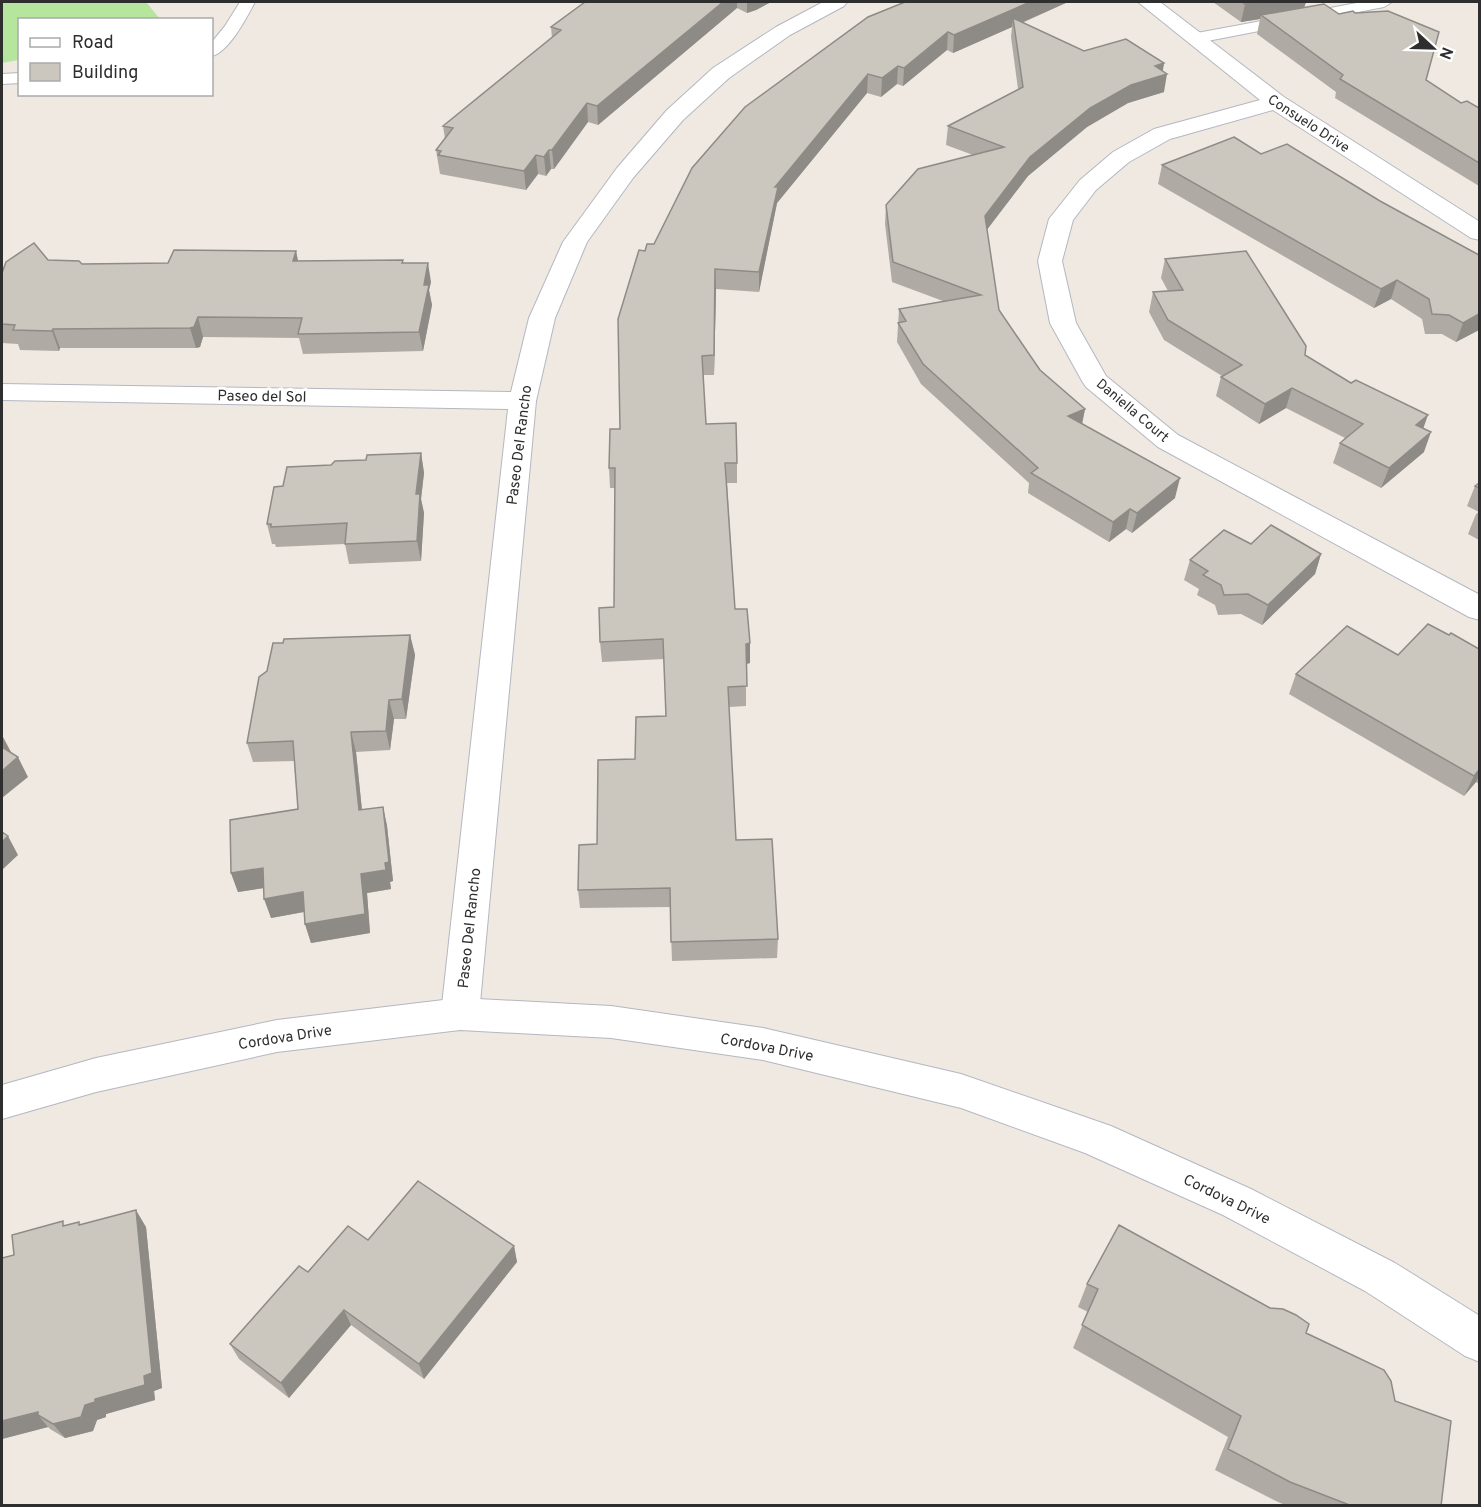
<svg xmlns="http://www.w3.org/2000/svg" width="1481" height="1507" font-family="Overpass,sans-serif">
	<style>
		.green { fill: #b6e59e }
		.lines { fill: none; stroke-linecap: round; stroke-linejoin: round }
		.service-casing { stroke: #b4b7c1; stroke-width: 2 }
		.minor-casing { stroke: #b4b7c1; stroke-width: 2 }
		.tertiary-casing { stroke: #b4b7c1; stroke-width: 2 }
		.service { fill: #fff; fill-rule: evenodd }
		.minor { fill: #fff; fill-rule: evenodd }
		.tertiary { fill: #fff; fill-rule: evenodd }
		.wall { fill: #afaba4 }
		.shaded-wall { fill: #8e8b86 }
		.building { fill: #cbc7bf; stroke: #8e8b86; stroke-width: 1.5 }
		.labels { text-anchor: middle; stroke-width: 6; stroke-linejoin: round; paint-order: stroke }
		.far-street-label { font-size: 14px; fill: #2e2e2e; stroke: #fff }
		.street-label { font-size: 15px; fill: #2e2e2e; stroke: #fff }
	</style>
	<rect width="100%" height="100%" fill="#efe9e1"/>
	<!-- green -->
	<path class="green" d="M2 2H146L160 19 20 20 19 60 2 63Z"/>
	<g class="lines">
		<defs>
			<path id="service" d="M240 2H255C247 17 229 52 212 56V42L225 26Z
				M1362 2H1392L1384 7 1197 43 1189 38 1197 33Z
				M20 73V83L2 84V74Z"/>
			<path id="minor" d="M823 2H847L844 6 790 35 729 78 683 120 633 178 587 242 555 318 536 401 479 1014 473 1025 460 1030 447 1025 441 1014 508 409 2 400V384L511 392 529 318 563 242 617 168 667 110 713 68 776 27Z
				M1138 2H1160L1284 97 1480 222V240L1471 238 1273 110 1170 139 1129 162 1096 190 1073 220 1062 261 1076 323 1106 376 1178 435 1480 595V620L1469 617 1158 447 1086 387 1082 381 1050 323 1038 261 1049 219 1080 180 1113 152 1154 129 1260 100Z"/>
			<path id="tertiary" d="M460 998 611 1006 763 1028 961 1074 1111 1126 1251 1189 1395 1263 1480 1316V1362L1465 1356 1365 1291 1223 1215 1085 1153 961 1108 763 1060 611 1038 460 1030 277 1052 96 1092 2 1119V1085L96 1058 277 1020Z"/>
		</defs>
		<!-- service casing -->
		<use href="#service" class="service-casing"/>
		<!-- minor casing -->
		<use href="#minor" class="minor-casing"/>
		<!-- tertiary casing -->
		<use href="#tertiary" class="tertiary-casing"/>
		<!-- service -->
		<use href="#service" class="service"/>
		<!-- minor -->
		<use href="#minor" class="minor"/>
		<!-- tertiary -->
		<use href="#tertiary" class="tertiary"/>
	</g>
	<!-- wall -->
	<path class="wall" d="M585 2H771L756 10 747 13 737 8 598 125 588 122 554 169H551L546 176 538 174 526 190 440 174 436 150 445 139 443 126 552 38 551 27Z
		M1068 2 1022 23 1084 51 1164 63 1163 70 1164 92 1128 103 1087 127 1028 176 987 229 999 310 1040 370 1085 409 1082 424 1175 498 1132 533 1126 529 1109 542 1028 493 1029 483 921 384 897 342 899 309 943 301 892 282 885 224 886 205 973 155 946 145 948 126 1018 89 1011 37 1012 27 953 53 947 50 903 86 897 84 881 97 867 93 777 203 759 292 716 289 714 375H703L706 424 737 463V483H727L735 609 750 663 746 664V706L729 707 736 840 778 939 777 958 672 961 670 907 580 908 578 890 597 844 635 759 666 716 664 659 602 662 600 642 614 607 615 488H610L609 468 620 429 645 251 654 244 868 17Z
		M1213 2H1306L1304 7 1426 80 1461 103 1479 108V186L1335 98 1336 92 1257 34 1260 19 1241 22Z
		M1261 154 1380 201 1479 255V330L1456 342 1442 334H1425L1422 319 1391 299 1374 308 1158 184 1162 165Z
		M296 251 298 261 403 260V263L431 282 429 290 432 305 423 351 303 354 299 338 203 337 200 347 196 348H60L59 351 20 350 18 344 2 343V273L48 260 82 264 168 263Z
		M1165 259 1305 355 1423 428 1424 452 1381 488 1333 463 1340 443 1345 438 1286 408 1259 424 1216 396 1221 377 1222 376 1164 340 1149 312 1153 292 1168 291 1161 278Z
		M421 453 424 473 421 499 424 513 421 561 349 564 345 544 276 547 275 544H272L267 524 283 486 331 465Z
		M1479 483V540L1468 534 1476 514 1479 512 1467 506 1475 486Z
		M1251 544 1321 554 1315 574 1262 625 1241 614 1218 615 1215 605 1197 595 1199 589 1184 580 1190 560Z
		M410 635 415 655 406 719H394L390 750 356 752 362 810 383 807 387 826 393 881 390 882 391 889 367 893 370 933 311 943 305 924 304 912 271 918 264 888 238 892 231 873 298 809 294 761 253 762 247 743Z
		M1449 635 1479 649V784L1476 782 1464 796 1289 694 1296 674 1398 655Z
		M66 1225 146 1227 162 1388 154 1391 155 1400 106 1414V1417L97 1420 93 1431 65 1438 50 1429 48 1427 2 1439V1258L14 1255Z
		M368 1240 514 1246 517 1262 424 1379 351 1325 289 1398 239 1359 230 1344 308 1272Z
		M1087 1284 1306 1333 1395 1401 1441 1506H1287L1276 1501 1215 1470 1228 1437 1073 1348 1088 1312 1078 1307Z"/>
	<!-- shaded-wall -->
	<path class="shaded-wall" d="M723 2H737V8L598 125 597 106Z
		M747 2H771L756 10 747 13Z
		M1030 2H1068L1014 26 1013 18 1012 27 953 53 954 35Z
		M1260 2H1306L1303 11 1261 15 1260 19 1241 22 1245 4Z
		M948 32 947 50 903 86 904 68Z
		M1164 63 1162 75 1167 74 1164 92 1128 103 1087 127 1028 176 983 235 985 216 1030 157 1090 108 1155 66Z
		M898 66 897 84 881 97 882 78Z
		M868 74 867 93 777 203 759 292V272L775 187Z
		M587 103 588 122 554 169 552 150Z
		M549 150 551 169 546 176 544 157Z
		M536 155 538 174 526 190 524 171Z
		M296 251 300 271 293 261Z
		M428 263 431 282 429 290 432 305 423 351 419 332 424 285Z
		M715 269 716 289 714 375V355Z
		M1397 280 1391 299 1374 308 1381 289Z
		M1479 314V330L1456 342 1463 323Z
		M198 317 203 337 200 347 196 348 190 328Z
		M53 329 60 348 59 351 52 331Z
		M1292 388 1286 408 1259 424 1265 404Z
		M1085 409 1081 429 1068 416Z
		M1428 415 1421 435 1416 425Z
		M1431 432 1424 452 1381 488 1389 468Z
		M421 453 424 473 421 499 424 513 421 561 417 541 416 494Z
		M1180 478 1175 498 1132 533 1137 513Z
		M1130 509 1126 529 1109 542 1113 522Z
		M1321 554 1315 574 1262 625 1268 605Z
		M410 635 415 655 406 719 402 699Z
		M750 643V663L746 664V644Z
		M389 700 394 719 390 750 386 731Z
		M351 732 356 752 364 830 359 810Z
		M2 735 12 754 18 757 28 777 2 798Z
		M1479 770V776L1476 782 1464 796 1474 776Z
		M383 807 387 826 393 881 390 882 391 889 367 893 370 933 311 943 305 924 361 874Z
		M8 836 18 855 2 870V842Z
		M263 868 270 887 238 892 231 873Z
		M303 892 309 911 271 918 264 899Z
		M136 1210 146 1227 162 1388 154 1391 155 1400 106 1414V1417L97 1420 93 1431 65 1438 53 1424 95 1399 144 1376Z
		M514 1246 517 1262 424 1379 419 1364Z
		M344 1310 351 1325 289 1398 281 1383Z
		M38 1412V1415L48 1427 2 1439V1421Z"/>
	<!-- building -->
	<path class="building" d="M585 2H723L597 106 587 103 552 150H549L544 157 536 155 524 171 438 155 441 151 436 150 453 128 443 126 561 30 551 27Z
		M905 2H1030L954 35 948 32 904 68 898 66 882 78 868 74 775 187H778L759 272 715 269 714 355 702 356 706 424 736 423 737 463H725L735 609H747L750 643 746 644 747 686 728 687 736 840 772 839 778 939 671 942 670 888 578 890 579 845 597 844 598 760 635 759 636 717 666 716 663 639 600 642 599 608 614 607 615 468H609L610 429H620L618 319 639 250 645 251 647 244H654L692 168 745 107 868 17Z
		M1242 2H1260L1245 4Z
		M1324 4 1339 14 1353 11 1355 13 1388 11 1439 32 1426 80 1461 103 1467 101 1479 108V163L1340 79 1343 75 1261 15Z
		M1013 18 1084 51 1126 39 1164 63 1155 66 1167 74 1131 85 1090 108 1030 157 985 216 999 310 1040 370 1085 409 1068 416 1180 478 1137 513 1130 509 1113 522 1031 473 1038 468 923 364 898 323 906 321 899 309 981 295 893 262 886 205 918 169 1004 147 948 126 1023 87Z
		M1234 137 1261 154 1287 144 1380 201 1479 255V314L1463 323 1449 315 1432 314 1429 299 1397 280 1381 289 1162 165Z
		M34 243 48 260 79 261 82 264 168 263 174 250 296 251 293 261 403 260 402 263H428L424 285H429L419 332 298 334 302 318 198 317 194 327 190 328 53 329 52 331 13 330 15 325 2 324V273L6 262Z
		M1246 251 1306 346 1305 355 1351 383 1356 380 1428 415 1416 425 1431 432 1389 468 1340 443 1363 424 1292 388 1265 404 1221 377 1242 365 1168 320 1153 292 1183 290 1165 259Z
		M421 453 416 494H420L417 541 345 544 347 523 271 527V524H267L274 487 283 486 287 467 331 465 335 461 366 460 367 455Z
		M1479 483V488L1475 486Z
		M1271 525 1321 554 1268 605 1248 594 1224 595 1221 585 1203 575 1208 571 1190 560 1224 530 1251 544Z
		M1428 624 1449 635 1451 633 1479 649V770L1474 776 1296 674 1347 626 1398 655Z
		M410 635 402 699 389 700 386 731 351 732 359 810 383 807 389 862 385 863 386 870 361 874 365 914 305 924 303 892 264 899 263 868 231 873 230 820 298 809 293 741 247 743 259 677 267 671 273 643H283L284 639Z
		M2 747 18 757 2 771Z
		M2 832 8 836 2 842Z
		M418 1181 514 1246 419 1364 344 1310 281 1383 230 1344 299 1266 308 1272 348 1226 368 1240Z
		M136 1210 152 1373 144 1376 145 1385 95 1399V1402L85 1405 81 1417 53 1424 38 1415V1412L2 1421V1258L14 1255 12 1235 63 1221V1226L79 1222V1225Z
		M1119 1225 1270 1308 1283 1309 1296 1315 1309 1324 1306 1333 1384 1370 1391 1381 1395 1401 1451 1421 1441 1506H1352L1290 1482 1228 1449 1241 1416 1082 1325 1098 1289 1087 1284Z"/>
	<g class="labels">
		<!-- far-street labels -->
		<g class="far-street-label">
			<text transform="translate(1309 123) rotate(33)" y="5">Consuelo Drive</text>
			<text transform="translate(1133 410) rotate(40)" y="5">Daniella Court</text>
		</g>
		<!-- street labels -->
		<g class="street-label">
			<text transform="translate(262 396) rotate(1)" y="5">Paseo del Sol</text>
			<text transform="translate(519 445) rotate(-83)" y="5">Paseo Del Rancho</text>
			<text transform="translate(469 928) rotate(-84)" y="5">Paseo Del Rancho</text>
			<text transform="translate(285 1037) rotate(-9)" y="5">Cordova Drive</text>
			<text transform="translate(767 1047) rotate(11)" y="5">Cordova Drive</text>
			<text transform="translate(1227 1199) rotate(26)" y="5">Cordova Drive</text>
		</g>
	</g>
	<!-- border -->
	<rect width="1481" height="1507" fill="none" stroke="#2e2e2e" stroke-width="6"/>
	<!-- legend -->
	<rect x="18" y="18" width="195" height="78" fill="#ffffff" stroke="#ababab" stroke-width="1.5"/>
	<rect x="30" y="38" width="30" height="9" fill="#ffffff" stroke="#ababab" stroke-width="1.5"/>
	<text x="72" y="48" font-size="18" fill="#2e2e2e">Road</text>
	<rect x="30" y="63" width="30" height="18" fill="#cbc7bf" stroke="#ababab" stroke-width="1.5"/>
	<text x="72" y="78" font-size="18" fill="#2e2e2e">Building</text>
	<!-- north arrow -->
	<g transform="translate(1433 48) rotate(112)" stroke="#ffffff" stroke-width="4.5" paint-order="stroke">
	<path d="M0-4.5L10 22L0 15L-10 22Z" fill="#2e2e2e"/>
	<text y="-9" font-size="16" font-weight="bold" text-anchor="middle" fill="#2e2e2e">N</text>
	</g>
</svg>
